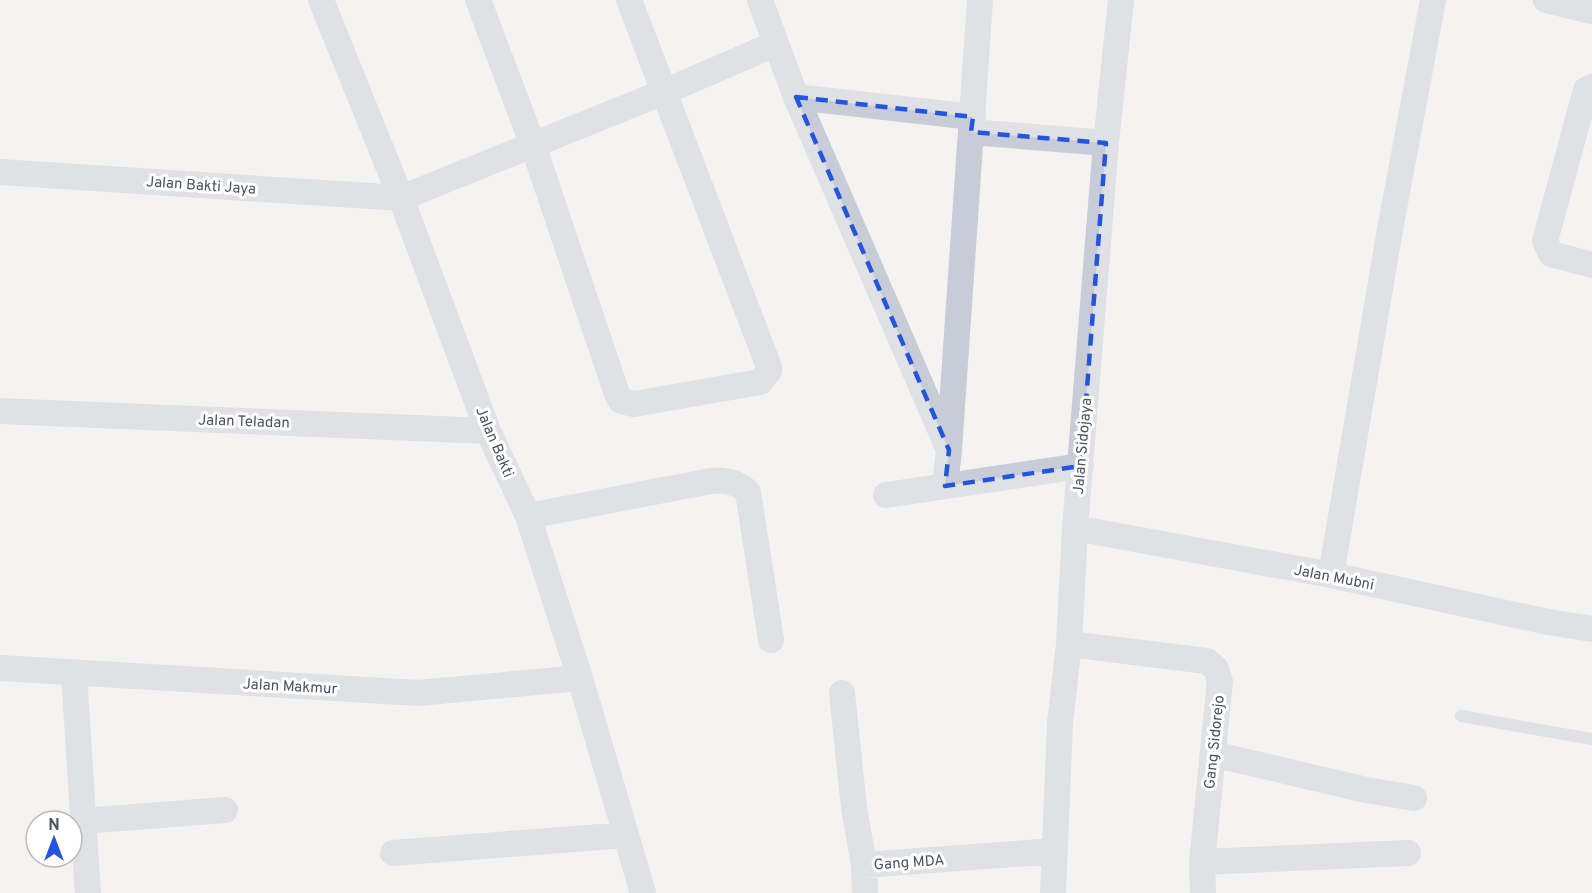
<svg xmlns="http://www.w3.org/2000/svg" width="1592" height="893" font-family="Overpass,sans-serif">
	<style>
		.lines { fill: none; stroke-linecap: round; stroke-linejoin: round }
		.service { stroke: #c7ccd6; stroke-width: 12 }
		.minor { stroke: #c7ccd6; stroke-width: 26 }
		.marked { fill: none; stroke: #2455dc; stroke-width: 4.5; stroke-dasharray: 12 8; stroke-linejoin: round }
		.labels { text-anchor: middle; stroke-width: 6; stroke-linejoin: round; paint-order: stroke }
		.street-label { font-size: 15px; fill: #4b525f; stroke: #fff }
	</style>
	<rect width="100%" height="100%" fill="#f4f3f2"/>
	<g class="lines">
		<!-- service -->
		<path class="service" d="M1461 716 1592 739"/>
		<!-- minor -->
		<path class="minor" d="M321 0 401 198 488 431 528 516 580 678 643 893
			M478 0 533 145 617 394 621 401 634 404 760 382 769 371V367L629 0
			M760 0 796 97 949 450
			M1546 0 1592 11
			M1592 87 1586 90 1545 241 1551 254 1592 265
			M796 97 973 117
			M971 132 1106 143
			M0 172 401 198 664 92 775 44
			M0 411 488 431
			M945 486 949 450 980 0
			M886 495 1081 466
			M528 516 711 481C726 479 737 482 748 492L771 640
			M1075 528 1331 575 1548 622 1592 629
			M1331 575 1391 224 1433 0
			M1069 644 1207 661 1216 669 1220 681 1202 862 1203 893
			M0 668 418 693 580 678
			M74 674 88 893
			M842 693 854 808 864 865 1055 851
			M1213 754 1366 790 1414 798
			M83 821 225 810
			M393 853 626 835
			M1202 862 1408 853
			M864 865 865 893
			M1053 893 1060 723 1069 644 1075 528 1106 143 1121 0"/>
	</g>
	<!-- marked area -->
	<path d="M0 0H1592V893H0ZM796 97 973 117 971 132 1106 143 1081 466 945 486 949 450Z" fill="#f4f3f2" fill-opacity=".55" fill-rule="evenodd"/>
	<path class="marked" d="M796 97 973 117 971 132 1106 143 1081 466 945 486 949 450Z"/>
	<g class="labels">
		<!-- street labels -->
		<g class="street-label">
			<text transform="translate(201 185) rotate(4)" y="5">Jalan Bakti Jaya</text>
			<text transform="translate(244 421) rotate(2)" y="5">Jalan Teladan</text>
			<text transform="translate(495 442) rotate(67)" y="5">Jalan Bakti</text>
			<text transform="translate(1082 446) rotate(-85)" y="5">Jalan Sidojaya</text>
			<text transform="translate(1334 577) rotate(11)" y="5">Jalan Mubni</text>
			<text transform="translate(290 686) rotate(3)" y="5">Jalan Makmur</text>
			<text transform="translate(1214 742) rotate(-84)" y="5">Gang Sidorejo</text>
			<text transform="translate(909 862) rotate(-4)" y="5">Gang MDA</text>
		</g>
	</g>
	<!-- north arrow -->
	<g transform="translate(54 839)"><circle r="28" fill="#ffffff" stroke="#b7babf" stroke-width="1.5"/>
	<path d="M0-4.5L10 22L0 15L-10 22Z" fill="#2455dc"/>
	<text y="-9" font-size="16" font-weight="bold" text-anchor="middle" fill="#4b525f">N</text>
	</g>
</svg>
